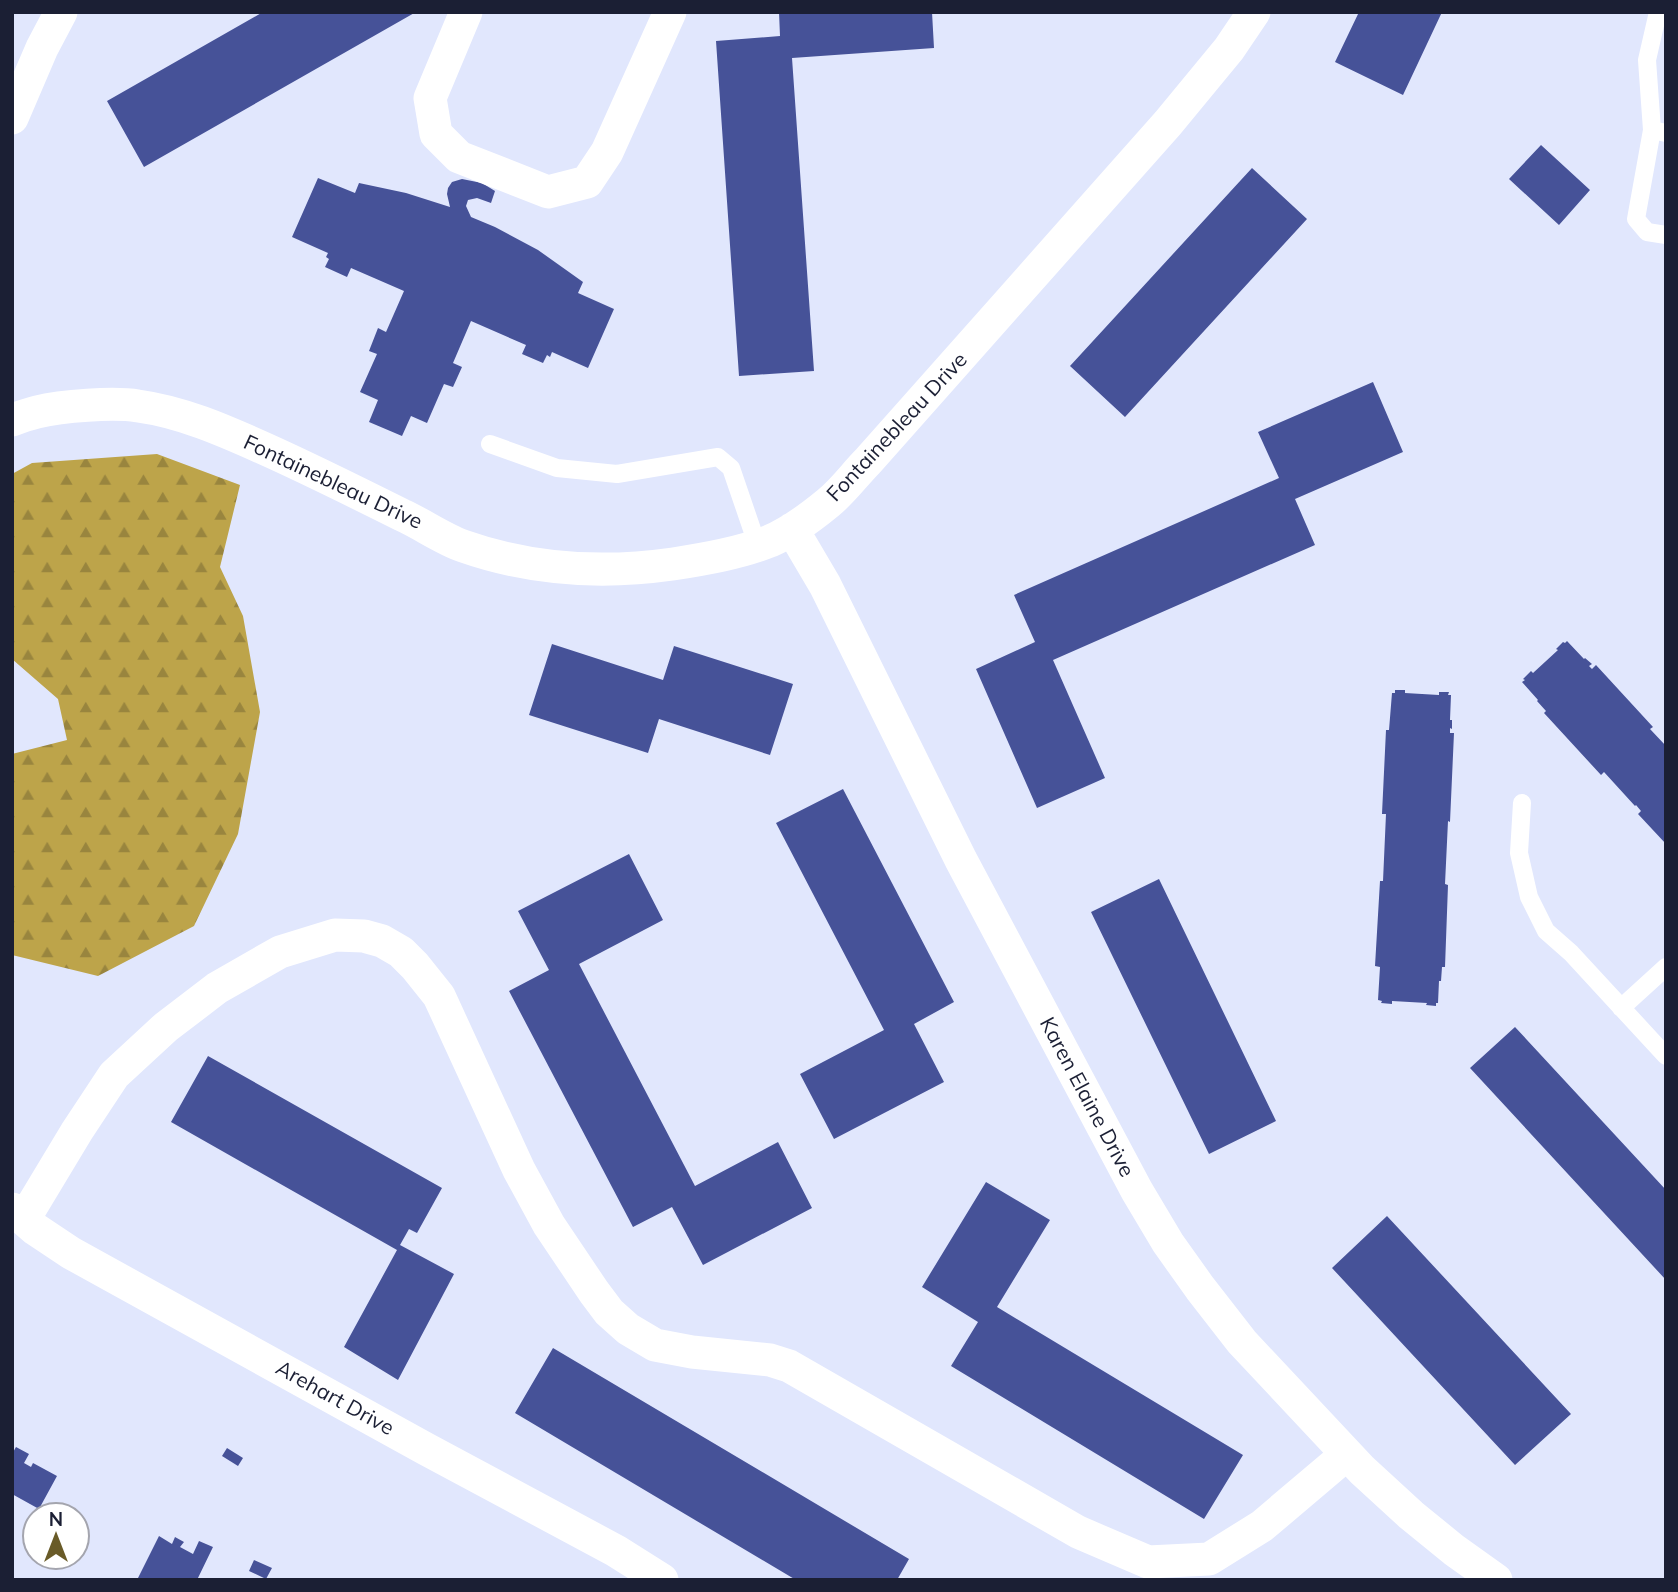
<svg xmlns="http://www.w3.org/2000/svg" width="1678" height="1592" font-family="Mulish,sans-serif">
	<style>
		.forest { fill: url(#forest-firs) }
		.building { fill: #465298 }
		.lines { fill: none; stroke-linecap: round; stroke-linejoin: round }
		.service { stroke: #fff; stroke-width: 18 }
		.minor { stroke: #fff; stroke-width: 33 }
		.labels { text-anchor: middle; stroke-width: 7; stroke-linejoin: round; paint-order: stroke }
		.street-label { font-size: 21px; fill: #1b1f34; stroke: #fff }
	</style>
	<defs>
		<pattern id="forest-firs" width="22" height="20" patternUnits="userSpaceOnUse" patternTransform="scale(1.75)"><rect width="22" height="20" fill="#bda44a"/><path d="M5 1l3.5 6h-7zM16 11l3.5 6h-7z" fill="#99853e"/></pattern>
	</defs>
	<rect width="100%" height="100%" fill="#e1e7fd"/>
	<!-- forest -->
	<path class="forest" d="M157 454 240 485 220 567 243 616 260 712 238 834 194 926 98 976 12 955V754L67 740 58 699 12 659V474L32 463Z"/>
	<!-- building -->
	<path class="building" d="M263 12H416L144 167 107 101Z
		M779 12H932L934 48 792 58 814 371 739 376 716 41 780 36Z
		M1359 12H1442L1403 95 1335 62Z
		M1541 145 1590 190 1559 225 1509 179Z
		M1252 168 1307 219 1125 417 1070 366Z
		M318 178 355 193 359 183 406 193 450 207 447 194 448 188 452 182 462 179 482 183 495 191 491 203 477 198 468 200 466 206 471 217 495 227 538 250 583 282 578 293 614 309 588 368 552 352 550 357 547 355 543 363 522 354 526 345 471 321 453 363 462 367 453 387 444 384 427 423 411 416 402 436 369 422 378 400 360 392 377 354 369 351 378 328 386 332 404 291 351 268 347 277 325 267 329 259 326 257 328 253 292 237Z
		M1373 382 1403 452 1295 499 1315 545 1053 660 1105 778 1037 808 976 669 1035 642 1014 595 1279 478 1258 432Z
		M1567 641 1584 659 1585 658 1592 664 1589 666 1592 669 1596 665 1653 727 1650 729 1666 746V844L1638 814 1641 811 1636 805 1635 806 1604 772 1601 775 1544 713 1546 711 1537 701 1538 700 1522 682 1525 680 1523 679 1531 671 1533 673 1558 650 1556 649 1563 642 1565 643Z
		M552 644 663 680 674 646 793 684 770 755 659 719 648 753 529 715Z
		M1395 690H1405V693L1439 695V692H1449L1448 695H1451L1450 720H1452V729L1450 728V733H1454L1450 822 1448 821 1445 884 1448 885 1445 967H1442L1441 981H1439L1438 1003H1436V1006L1426 1005 1427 1003 1392 1001V1004L1381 1003 1382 1001 1378 1000 1380 967 1375 966 1380 881H1383L1386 814H1382L1386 730H1389L1392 693H1395Z
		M843 789 954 1002 914 1024 944 1082 834 1139 800 1074 884 1030 776 823Z
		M629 854 663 920 579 964 695 1186 778 1142 812 1208 703 1265 672 1207 633 1227 509 991 549 970 518 911Z
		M1159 879 1276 1121 1209 1154 1091 912Z
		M1515 1027 1666 1190V1280L1470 1068Z
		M208 1056 442 1188 417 1233 409 1229 400 1245 454 1274 398 1380 344 1347 397 1250 171 1122Z
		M986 1182 1050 1220 997 1307 1243 1455 1204 1519 951 1366 978 1322 922 1287Z
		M1387 1216 1571 1414 1515 1465 1332 1268Z
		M553 1348 909 1559 897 1580H796L515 1413Z
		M16 1447 29 1454 24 1463 31 1467 33 1463 57 1476 39 1509 12 1494V1454Z
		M227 1448 243 1458 238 1466 222 1456Z
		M159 1536 172 1544 175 1537 184 1542 180 1547 193 1554 199 1541 213 1547 197 1580H137Z
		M254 1560 272 1568 266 1579 249 1571Z"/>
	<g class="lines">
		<!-- service -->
		<path class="service" d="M1658 12 1647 60 1652 130 1666 133
			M1652 130 1636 219 1647 232 1666 235
			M490 444 557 468 617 474 718 457 731 468 757 544
			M1522 803 1519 853 1529 897 1546 931 1571 953 1666 1056
			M1621 1008 1666 967"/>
		<!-- minor -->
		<path class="minor" d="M466 12 430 98 436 134 459 157 548 192 587 182 607 152 670 12
			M12 118 42 48 61 12
			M12 420C20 417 29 414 37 412 62 406 113 402 138 406 182 412 223 430 263 448 310 469 356 492 402 515 422 524 443 539 463 546 531 570 602 574 673 564 705 559 740 553 770 541 791 532 811 517 828 503 843 491 855 474 868 461L1168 123 1229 49 1254 12
			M792 529 825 585 961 860 1137 1191 1168 1243 1200 1288 1242 1342 1362 1470 1411 1515 1454 1550 1496 1580
			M12 1209 35 1229 71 1253 426 1449 616 1551 662 1580
			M24 1219 77 1131 114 1075 166 1027 217 988 280 952 335 935 364 936 382 941 401 952 415 966 439 996 519 1170 549 1225 594 1292 609 1312 628 1329 655 1345 692 1352 770 1360 789 1366 1078 1532 1148 1562 1209 1559 1262 1526 1347 1454"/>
	</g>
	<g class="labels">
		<!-- street labels -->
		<g class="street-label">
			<text transform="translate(897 427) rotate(-47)" y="7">Fontainebleau Drive</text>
			<text transform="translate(333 482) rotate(25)" y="7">Fontainebleau Drive</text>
			<text transform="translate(1087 1097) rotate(62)" y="7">Karen Elaine Drive</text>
			<text transform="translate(335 1398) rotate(29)" y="7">Arehart Drive</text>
		</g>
	</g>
	<!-- border -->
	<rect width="1678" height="1592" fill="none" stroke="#1b1f34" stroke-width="28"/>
	<!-- north arrow -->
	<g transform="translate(56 1536)"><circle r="33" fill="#ffffff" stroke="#a4a5ae" stroke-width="2"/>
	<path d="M0-5L12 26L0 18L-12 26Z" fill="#695b28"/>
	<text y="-10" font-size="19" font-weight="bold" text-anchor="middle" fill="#1b1f34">N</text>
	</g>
</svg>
